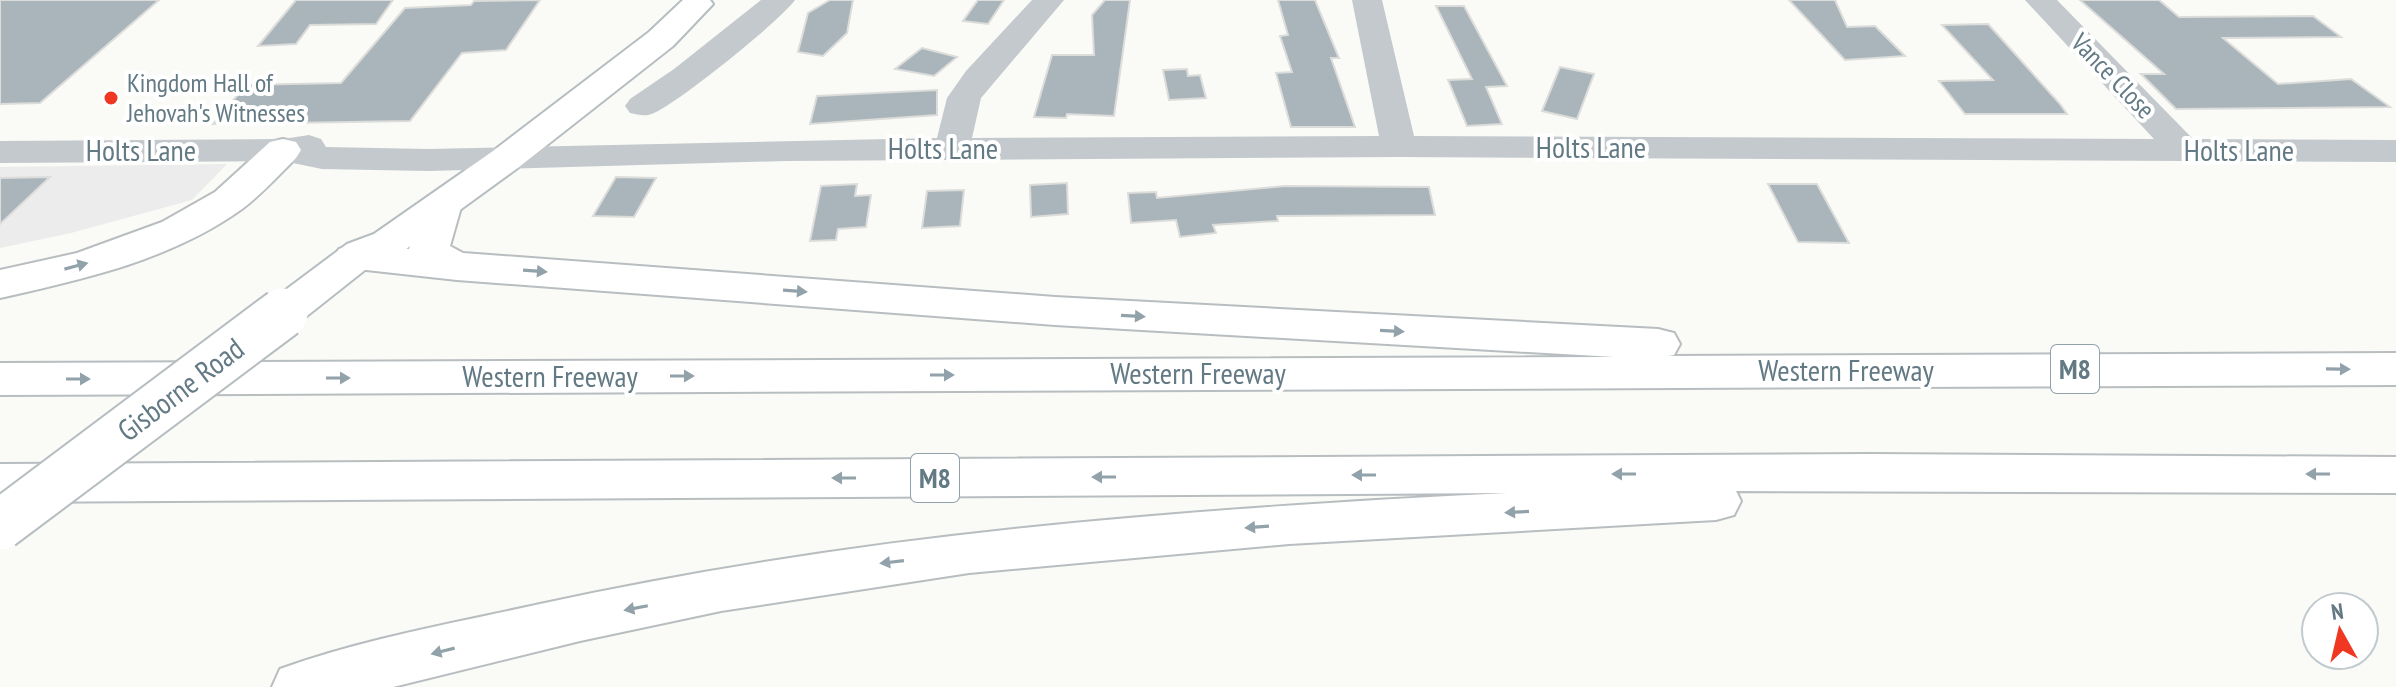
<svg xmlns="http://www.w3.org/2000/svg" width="2396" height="687" font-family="'PT Sans Narrow',sans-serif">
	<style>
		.built { fill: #ebeceb }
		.building { fill: #a9b5ba; stroke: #dcdcda; stroke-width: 2 }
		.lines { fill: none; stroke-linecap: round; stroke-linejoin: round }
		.major-casing { stroke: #b6bdc0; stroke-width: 4 }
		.highway-casing { stroke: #b8bdc0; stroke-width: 4 }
		.minor { fill: #c3c9cc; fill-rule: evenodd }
		.major { fill: #fff; fill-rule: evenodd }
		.highway { fill: #fff; fill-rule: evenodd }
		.major-bridge-casing { stroke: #b6bdc0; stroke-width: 53; stroke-linecap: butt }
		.major-bridge { stroke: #fff; stroke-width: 49 }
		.oneway { fill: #92a2aa }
		.poi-dot { fill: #f03721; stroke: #fff; stroke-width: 3 }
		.labels { text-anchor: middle; stroke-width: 8; stroke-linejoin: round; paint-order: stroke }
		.far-street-label { font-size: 26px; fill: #637a85; stroke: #fff }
		.far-poi-label { font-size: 26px; fill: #637a85; stroke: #fff; text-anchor: start }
		.shield { fill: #fff; stroke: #92a2aa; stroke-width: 2 }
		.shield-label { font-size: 28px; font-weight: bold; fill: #637a85 }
		.street-label { font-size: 30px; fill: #637a85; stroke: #fff }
	</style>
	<rect width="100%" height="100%" fill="#fafaf7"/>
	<!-- built -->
	<path class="built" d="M227 164 192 200 71 233 0 248V167Z"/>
	<!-- building -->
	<path class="building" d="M0 0H159L40 103 0 104Z
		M296 0H393L376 24 310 25 296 44 258 46Z
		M540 0 506 50 462 53 410 121 213 124 246 85 341 83 405 8 471 5 474 1Z
		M830 0H853L847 33 823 56 798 52 808 13Z
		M978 0H1004L988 24 963 21Z
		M1105 0H1130L1114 116 1067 114 1066 118 1034 117 1052 55H1094L1092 15Z
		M1278 0H1315L1339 58H1331L1355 127H1291L1276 73 1292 72 1280 36 1288 35Z
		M1789 0H1835L1847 27 1875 26 1905 56 1845 60Z
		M2080 0H2159L2179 17 2313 16 2341 37 2223 38 2278 84 2351 79 2390 107 2176 109 2141 74H2164Z
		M1436 6H1464L1507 86 1486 87 1502 124 1467 126 1448 80 1472 79Z
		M1988 24 2060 104 2067 114H1965L1939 81 1993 80 1942 25Z
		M922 48 957 57 934 76 895 69Z
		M1560 67 1594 74 1577 119 1542 111Z
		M1187 69 1188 76 1200 75 1206 98 1169 100 1163 70Z
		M937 90V115L810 124 817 96Z
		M50 177 0 224V178Z
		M616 177 656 178 634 217 593 216Z
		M1067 183 1068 214 1031 217 1030 185Z
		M857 184 855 196 871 195 866 227 838 229 836 240 810 241 821 186Z
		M1768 184H1817L1849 243 1798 242Z
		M1285 186 1429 187 1435 215 1277 216 1278 221 1213 225 1216 233 1180 237 1176 220 1131 223 1128 193 1156 192 1157 198Z
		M964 190 960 226 922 228 927 191Z"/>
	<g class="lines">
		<defs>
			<path id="major" d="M683 0H710L713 4 673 46 519 167 402 252 375 262 298 323 283 327 268 323 262 313 268 303 347 244 374 234 493 151 649 32Z"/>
			<path id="highway" d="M283 139 296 142 301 150 296 158C279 175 262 194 242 209 171 260 84 279 0 298V270L77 253 162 222 215 192 270 142Z
				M443 192 457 196 462 204 450 246 463 253 1055 297 1658 329 1674 333 1680 344 1674 355 1668 356 2396 353V385L0 395V363L1614 357 1055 325 457 280 339 267 333 258 339 249 353 245 409 249 424 204 429 196Z
				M1870 454 2396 457V493L1736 491 1741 501 1734 515 1716 520 1289 544 969 573 721 611 580 641 393 687H272L280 669C363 639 454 623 540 604 859 534 1182 509 1507 493L0 502V464Z"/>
		</defs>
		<!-- major casing -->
		<use href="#major" class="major-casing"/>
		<!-- highway casing -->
		<use href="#highway" class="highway-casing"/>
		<!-- minor -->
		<path class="minor" d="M761 0H795C780 21 679 102 654 113 646 117 639 115 630 113L625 106 630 99 674 69Z
			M1032 0H1064L981 98 972 138 1379 136 1352 0H1382L1414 136 2154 139 2025 0H2057L2193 139 2396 140V162L1399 157 786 161 428 171 322 169 283 161 0 163V141L283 139 309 135 321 139 326 147 428 149 937 138 947 98 966 71Z"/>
		<!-- major -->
		<use href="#major" class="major"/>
		<!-- highway -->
		<use href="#highway" class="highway"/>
		<defs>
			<path id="major-bridge" d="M0 525 283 313"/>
		</defs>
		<!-- major-bridge casing -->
		<use href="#major-bridge" class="major-bridge-casing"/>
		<!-- major-bridge -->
		<use href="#major-bridge" class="major-bridge"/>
	</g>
	<!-- one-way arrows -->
	<defs><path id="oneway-solid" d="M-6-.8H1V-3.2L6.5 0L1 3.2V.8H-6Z" transform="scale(2)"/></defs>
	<g class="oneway">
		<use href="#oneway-solid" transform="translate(76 266) rotate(-15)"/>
		<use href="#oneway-solid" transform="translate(535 271) rotate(4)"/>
		<use href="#oneway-solid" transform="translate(795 291) rotate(4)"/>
		<use href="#oneway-solid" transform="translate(1133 316) rotate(3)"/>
		<use href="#oneway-solid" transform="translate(1392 331) rotate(3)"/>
		<use href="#oneway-solid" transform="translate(2338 369) rotate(1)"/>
		<use href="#oneway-solid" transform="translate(942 375)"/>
		<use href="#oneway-solid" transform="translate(682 376)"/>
		<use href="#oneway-solid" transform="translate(338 378)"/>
		<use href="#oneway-solid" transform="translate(78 379)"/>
		<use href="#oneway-solid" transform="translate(1624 474) rotate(180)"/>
		<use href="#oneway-solid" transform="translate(2318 474) rotate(-180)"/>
		<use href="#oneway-solid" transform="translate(1364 475) rotate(180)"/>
		<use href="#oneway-solid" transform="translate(1104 477) rotate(180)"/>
		<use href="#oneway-solid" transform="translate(844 478) rotate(180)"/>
		<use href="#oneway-solid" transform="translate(1517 512) rotate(177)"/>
		<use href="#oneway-solid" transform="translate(1257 527) rotate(176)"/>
		<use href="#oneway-solid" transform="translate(892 562) rotate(173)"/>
		<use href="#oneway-solid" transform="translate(636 608) rotate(169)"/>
		<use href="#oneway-solid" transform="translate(443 651) rotate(166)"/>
	</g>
	<!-- markers -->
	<circle class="poi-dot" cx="111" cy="98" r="8"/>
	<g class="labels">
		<!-- far-street labels -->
		<g class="far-street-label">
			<text transform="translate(2113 76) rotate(46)" y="9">Vance Close</text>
		</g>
		<!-- far-poi labels -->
		<g class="far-poi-label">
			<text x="127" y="92">Kingdom Hall of<tspan x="127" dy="30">Jehovah's Witnesses</tspan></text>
		</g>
		<!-- shield labels -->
		<g class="shield">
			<rect x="2051" y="345" width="48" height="48" rx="6"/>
			<rect x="911" y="454" width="48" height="48" rx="6"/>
		</g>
		<g class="shield-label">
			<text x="2075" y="379">M8</text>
			<text x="935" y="488">M8</text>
		</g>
		<!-- street labels -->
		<g class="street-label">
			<text x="1591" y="158">Holts Lane</text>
			<text x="943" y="159">Holts Lane</text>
			<text x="141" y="161">Holts Lane</text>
			<text x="2239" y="161">Holts Lane</text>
			<text x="1846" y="381">Western Freeway</text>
			<text x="1198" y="384">Western Freeway</text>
			<text x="550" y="387">Western Freeway</text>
			<text transform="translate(181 390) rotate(-37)" y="10">Gisborne Road</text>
		</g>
	</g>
	<!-- north arrow -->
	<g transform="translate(2340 631) rotate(352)"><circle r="38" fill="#ffffff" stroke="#c1cace" stroke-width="2"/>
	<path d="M0-6L14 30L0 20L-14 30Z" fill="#f03721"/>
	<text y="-12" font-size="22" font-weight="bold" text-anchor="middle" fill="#637a85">N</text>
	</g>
</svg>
